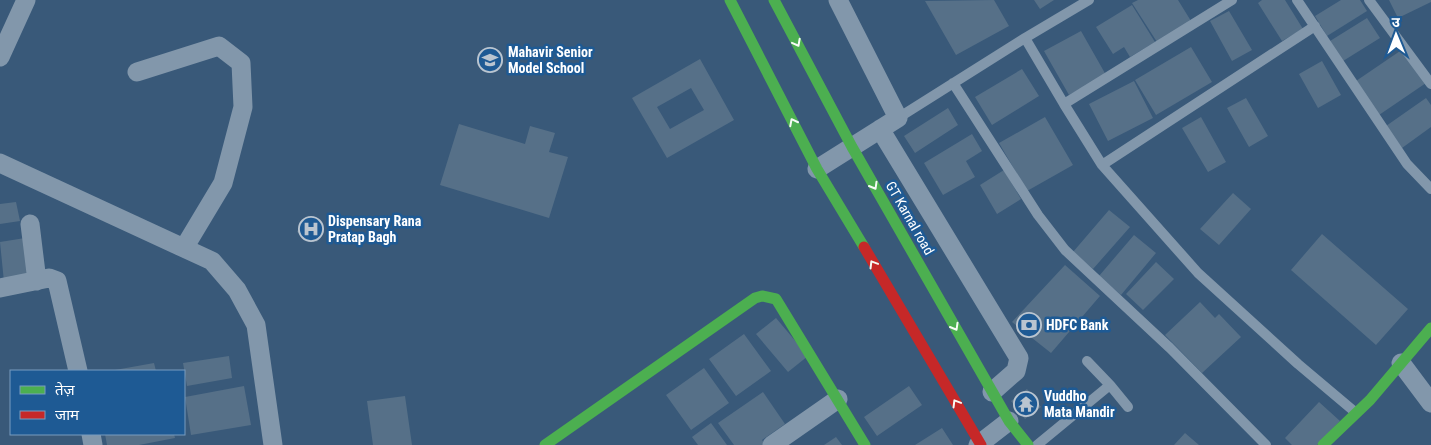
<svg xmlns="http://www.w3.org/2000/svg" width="1431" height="445" font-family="'Roboto Condensed','Noto Sans Devanagari',sans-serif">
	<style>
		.building { fill: #567088; fill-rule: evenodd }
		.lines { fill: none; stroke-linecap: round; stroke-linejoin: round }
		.lane { stroke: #8297ab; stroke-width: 10 }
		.street { stroke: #8297ab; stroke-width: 19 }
		.fast { stroke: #4caf50; stroke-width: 11 }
		.jam { stroke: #c62828; stroke-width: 11 }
		.oneway { stroke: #f6fbf6 }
		.labels { text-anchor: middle; stroke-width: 5; stroke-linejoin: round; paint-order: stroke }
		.poi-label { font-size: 14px; font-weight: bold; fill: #fff; stroke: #1e5a94; text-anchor: start }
		.street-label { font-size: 14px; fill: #fff; stroke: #1e5a94 }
	</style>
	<rect width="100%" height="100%" fill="#395979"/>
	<!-- building -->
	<path class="building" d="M994 0 1009 26 956 55 925 1Z
		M1034 0H1054L1040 9Z
		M1138 0H1178L1191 21 1157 42 1132 3Z
		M1262 0H1285L1303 29 1282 41 1258 3Z
		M1341 0H1360L1367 11 1327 36 1315 16Z
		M1389 0H1431V2L1398 18Z
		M1132 5 1155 42 1130 57 1124 47 1113 54 1096 27Z
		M1229 11 1252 50 1232 61 1210 21Z
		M1367 18 1380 38 1343 61 1330 41Z
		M1081 31 1106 75 1069 95 1044 51Z
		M1191 47 1212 82 1156 115 1135 80Z
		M1403 49 1426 83 1379 115 1356 81Z
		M700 59 734 120 667 158 632 98ZM691 88 704 110 670 129 657 107Z
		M1322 61 1341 95 1318 108 1299 74Z
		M1022 69 1039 96 992 125 975 97Z
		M1134 81 1153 118 1108 141 1089 104Z
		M1246 98 1268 136 1249 147 1227 108Z
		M1426 98 1431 105V127L1402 148 1386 126Z
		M948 108 958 125 915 153 904 136Z
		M1045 117 1073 165 1027 191 999 143Z
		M1201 117 1226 162 1208 172 1182 128Z
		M459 124 525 144 530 126 555 133 549 152 568 157 549 218 440 185Z
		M972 134 982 151 966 161 975 177 943 195 924 163Z
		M1004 170 1021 199 997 214 980 185Z
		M1233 193 1251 209 1219 245 1200 229Z
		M16 202 20 221 0 224V204Z
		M1109 210 1130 227 1093 269 1073 252Z
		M303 219 323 228 317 242 297 232Z
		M1322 234 1408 309 1376 345 1291 270Z
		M1134 235 1156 253 1121 295 1099 276Z
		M25 238 31 278 4 282 0 242Z
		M1156 262 1174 279 1143 310 1126 294Z
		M1065 265 1100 296 1051 353 1012 322Z
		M1200 302 1215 318 1219 314 1241 337 1202 373 1165 335Z
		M776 318 808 356 788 372 756 334Z
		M744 334 771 371 736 396 709 359Z
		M229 356 232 378 187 386 183 363Z
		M154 363 156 371H115V370Z
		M704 368 729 403 691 430 666 395Z
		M244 386 251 425 191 435 185 397Z
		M909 386 922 405 877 436 864 417Z
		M1027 389 1041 407 1025 419 1011 401Z
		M763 392 785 424 762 440 766 445H734L718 423Z
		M405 396 412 445H373L367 401Z
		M1319 402 1340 421 1317 445H1292L1285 438Z
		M711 423 727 445H698L692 437Z
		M942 428 953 445H915Z
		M1185 433 1199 445H1174Z
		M105 434H174L175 438 139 445H107Z
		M836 437 842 445H824Z"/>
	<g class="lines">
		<!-- lane -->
		<path class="lane" d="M1297 0 1407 164 1431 189
			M1369 0 1431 84
			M1025 38 1089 0
			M953 83 1038 215 1065 250 1170 348 1266 445
			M1064 104 1102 165 1198 273 1298 364 1355 412
			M898 118 1025 38 1064 104 1232 0
			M1102 165 1315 26
			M1110 385 1128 407
			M1037 445 1110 385 1087 361"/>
		<!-- street -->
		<path class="street" d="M0 57 26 0
			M137 72 219 46 241 63 243 107 223 183 184 248
			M880 129 1019 358 1016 371 992 392
			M0 163 212 261 237 290 256 325 273 445
			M817 169 898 118 838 0
			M30 224 37 281
			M0 288 49 278 57 281 78 371
			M1401 363 1431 403
			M91 434 93 445
			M772 445 838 399
			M978 445 1009 421"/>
		<!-- fast -->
		<path class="fast" d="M730 0 817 169 864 247
			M774 0 852 147 1009 421 1028 445
			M545 445 755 298 762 296 776 299 865 445
			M1323 445 1370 400 1431 328"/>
		<!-- jam -->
		<path class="jam" d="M864 247 981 445"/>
	</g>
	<!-- one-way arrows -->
	<defs><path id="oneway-chevron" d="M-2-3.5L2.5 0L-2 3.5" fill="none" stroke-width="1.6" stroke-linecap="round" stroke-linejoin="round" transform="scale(1.25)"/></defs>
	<g class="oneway">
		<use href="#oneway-chevron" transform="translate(797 43) rotate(62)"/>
		<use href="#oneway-chevron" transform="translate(793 122) rotate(-117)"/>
		<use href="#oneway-chevron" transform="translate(874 186) rotate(60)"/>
		<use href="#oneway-chevron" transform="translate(873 264) rotate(-121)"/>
		<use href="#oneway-chevron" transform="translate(955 327) rotate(60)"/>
		<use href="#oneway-chevron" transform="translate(956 403) rotate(-121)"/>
	</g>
	<!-- icons -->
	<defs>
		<symbol id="school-ring" viewBox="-11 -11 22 22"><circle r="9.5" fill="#1e5a94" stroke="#bac5d0" stroke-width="1.5"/><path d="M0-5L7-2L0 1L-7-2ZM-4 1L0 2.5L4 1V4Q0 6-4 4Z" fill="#bac5d0"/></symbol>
		<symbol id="hospital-ring" viewBox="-11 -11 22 22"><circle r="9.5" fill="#1e5a94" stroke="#bac5d0" stroke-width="1.5"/><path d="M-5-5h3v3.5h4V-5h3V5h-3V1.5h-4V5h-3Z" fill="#bac5d0"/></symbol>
		<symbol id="bank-ring" viewBox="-11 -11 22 22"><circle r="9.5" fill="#1e5a94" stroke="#bac5d0" stroke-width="1.5"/><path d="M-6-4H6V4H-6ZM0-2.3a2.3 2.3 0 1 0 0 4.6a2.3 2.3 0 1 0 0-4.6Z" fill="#bac5d0"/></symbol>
		<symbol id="temple-ring" viewBox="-11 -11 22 22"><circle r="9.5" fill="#1e5a94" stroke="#bac5d0" stroke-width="1.5"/><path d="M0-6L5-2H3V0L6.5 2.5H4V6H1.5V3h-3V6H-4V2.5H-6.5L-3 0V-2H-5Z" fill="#bac5d0"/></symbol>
	</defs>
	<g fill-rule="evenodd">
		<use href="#school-ring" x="476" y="46" width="28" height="28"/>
		<use href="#hospital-ring" x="297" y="215" width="28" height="28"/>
		<use href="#bank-ring" x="1015" y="311" width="28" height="28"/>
		<use href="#temple-ring" x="1012" y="390" width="28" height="28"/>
	</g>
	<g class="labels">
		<!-- poi labels -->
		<g class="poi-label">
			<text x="508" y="57">Mahavir Senior<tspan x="508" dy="16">Model School</tspan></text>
			<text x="328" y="226">Dispensary Rana<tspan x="328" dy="16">Pratap Bagh</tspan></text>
			<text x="1046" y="330">HDFC Bank</text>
			<text x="1044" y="401">Vuddho<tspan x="1044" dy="16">Mata Mandir</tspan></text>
		</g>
		<!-- street labels -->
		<g class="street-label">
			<text transform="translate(910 218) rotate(60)" y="5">GT Karnal road</text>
		</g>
	</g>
	<!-- legend -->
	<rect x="10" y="370" width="175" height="65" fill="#1e5a94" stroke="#789cbf"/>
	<rect x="20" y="386" width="25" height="8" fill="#4caf50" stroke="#789cbf"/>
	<text x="55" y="395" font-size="15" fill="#ffffff">तेज़</text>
	<rect x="20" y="411" width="25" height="8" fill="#c62828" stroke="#789cbf"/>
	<text x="55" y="420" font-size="15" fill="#ffffff">जाम</text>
	<!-- north arrow -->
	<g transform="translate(1396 35) rotate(359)" stroke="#1e5a94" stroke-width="4" paint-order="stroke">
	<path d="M0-4L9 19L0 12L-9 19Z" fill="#ffffff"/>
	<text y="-8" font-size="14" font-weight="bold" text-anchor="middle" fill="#ffffff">उ</text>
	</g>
</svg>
